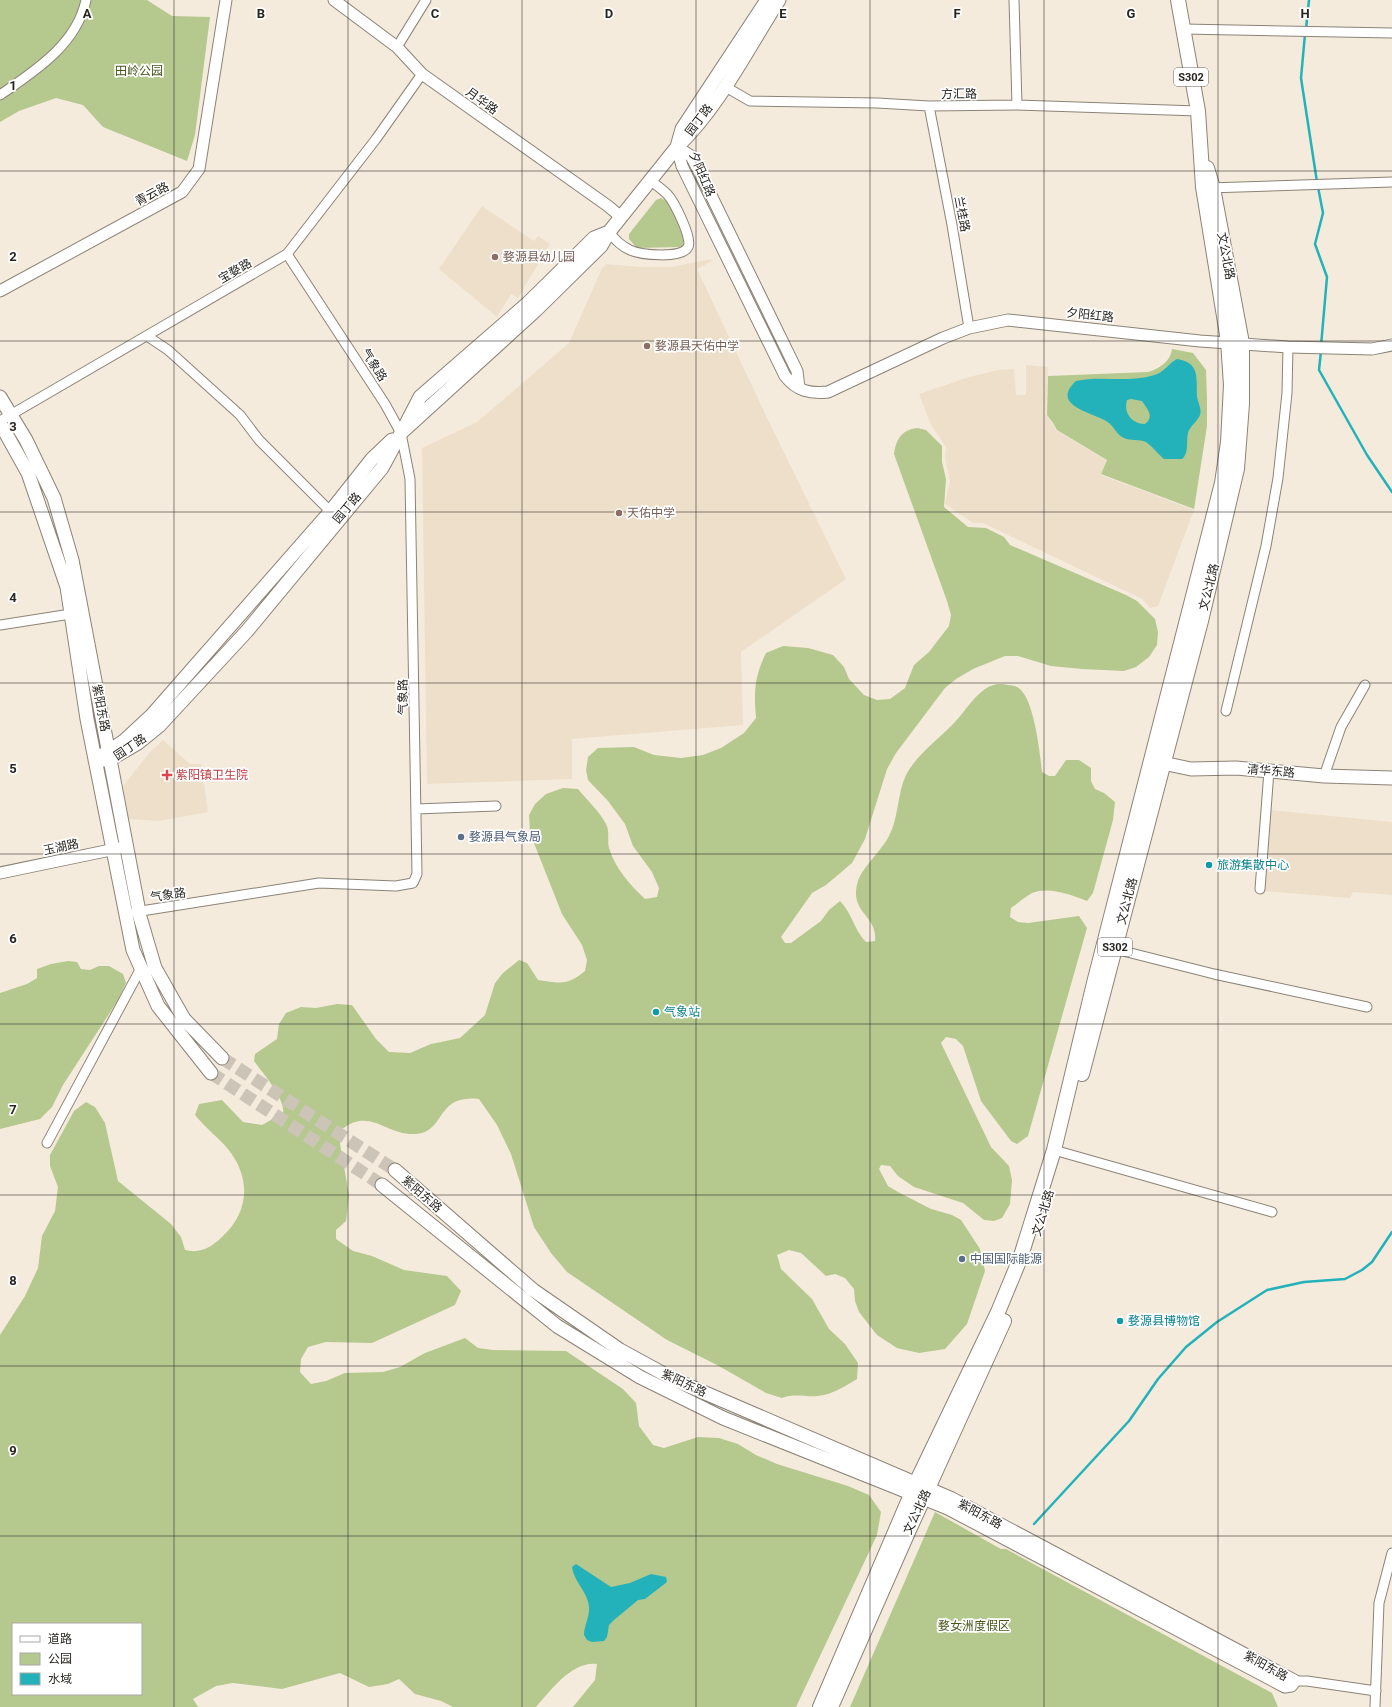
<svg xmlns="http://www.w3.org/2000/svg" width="1392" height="1707" font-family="Roboto,'Noto Sans SC',sans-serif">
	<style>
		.built { fill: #eedfcb }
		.green { fill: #b5c88e; fill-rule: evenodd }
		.water { fill: #23b2ba; fill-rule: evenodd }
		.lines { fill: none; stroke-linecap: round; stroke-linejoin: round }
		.stream { stroke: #23b2ba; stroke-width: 2.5 }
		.secondary-tunnel { stroke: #ccc4b7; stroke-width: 13; stroke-dasharray: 13 6; stroke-linecap: butt }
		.minor-casing { stroke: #8c8377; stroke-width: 11 }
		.tertiary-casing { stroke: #8c8377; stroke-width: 13 }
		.secondary-casing { stroke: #8c8377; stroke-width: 15 }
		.primary-casing { stroke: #8c8377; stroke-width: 16 }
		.minor { stroke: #fff; stroke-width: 9 }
		.tertiary { stroke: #fff; stroke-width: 11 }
		.secondary { stroke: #fff; stroke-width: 13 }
		.primary { stroke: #fff; stroke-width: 14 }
		.grid { fill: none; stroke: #292621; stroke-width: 1; stroke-opacity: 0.55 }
		.education-dot { fill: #8d6e63; stroke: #fff; stroke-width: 1.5 }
		.health-dot { fill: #e0444e; stroke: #fff; stroke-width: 1.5 }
		.service-dot { fill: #5c6f8a; stroke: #fff; stroke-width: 1.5 }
		.culture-dot { fill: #0f9aa8; stroke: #fff; stroke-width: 1.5 }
		.labels { text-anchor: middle; stroke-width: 3.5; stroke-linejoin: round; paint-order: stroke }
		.shield { fill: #fff; stroke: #696764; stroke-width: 1 }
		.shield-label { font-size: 11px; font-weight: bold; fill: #292621 }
		.park-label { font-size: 12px; fill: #47571c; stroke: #fff }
		.street-label { font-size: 12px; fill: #292621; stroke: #fff }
		.education-label { font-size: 12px; fill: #785e54; stroke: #fff; text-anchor: start }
		.health-label { font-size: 12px; fill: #be3a42; stroke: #fff; text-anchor: start }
		.service-label { font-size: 12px; fill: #4e5e75; stroke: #fff; text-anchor: start }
		.culture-label { font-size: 12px; fill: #0d838f; stroke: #fff; text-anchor: start }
		.grid-label { font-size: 13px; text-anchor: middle; font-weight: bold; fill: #292621; stroke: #fff; stroke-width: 3.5; stroke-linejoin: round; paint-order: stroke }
	</style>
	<rect width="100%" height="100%" fill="#f5ebdd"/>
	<!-- built -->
	<path class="built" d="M482 206 534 241 538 236 550 244 518 298 511 294 497 317 439 269Z
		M711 259 712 261 697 269 770 424 846 579 741 652 743 725 572 739V779L427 784 422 448 477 422 569 343 602 268 606 264 640 267H671Z
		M1026 365 1048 367 1046 414 1056 430 1106 460 1101 475 1194 510 1158 606 1150 608 1142 599 983 523H973L945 504 950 481 945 458 946 447 931 425 919 394 969 377 998 370 1014 369 1016 395H1026Z
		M163 740 190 764H201L208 812 159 821 129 819 123 786 150 752Z
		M1270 810 1392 822V895L1353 892 1350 898 1263 891Z"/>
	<!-- green -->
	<path class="green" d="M0 0H147L172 16 210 17 195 135 187 161 103 127 83 105 56 98 19 111 0 122Z
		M661 198 671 204 687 239 683 246 679 247 637 248 629 239V234L656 200Z
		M1172 349 1193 353 1206 370 1207 399V426L1194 509 1101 474 1107 460 1057 430 1053 423 1047 415 1048 376 1148 372C1159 369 1171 361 1172 349Z
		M917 428 926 430 942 446V462L946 479 944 507 968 527 986 528 1004 537 1010 545 1126 595 1137 601 1155 619 1158 632 1157 645 1149 657 1136 667 1124 671 1082 669 1051 666 1018 656H1005L973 669 956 679 945 688 896 753 887 769 865 839 852 863 826 885 812 893 781 937 785 943H791L821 921 829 910 840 901C852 913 854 930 866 942L875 941C878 915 848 913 858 881 862 868 882 850 889 836 899 817 897 794 906 775 918 753 936 742 953 724 964 713 972 698 985 689 992 684 1001 683 1008 685 1011 685 1015 686 1017 687 1034 695 1040 754 1042 772L1049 776H1055L1066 760H1079L1091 768V781L1095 789 1104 793 1115 802 1113 820 1093 893 1087 901C1072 895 1048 886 1032 893 1025 897 1018 903 1011 908L1010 917 1018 922 1028 923 1079 916 1087 928 1028 1136 1017 1144 1011 1141 981 1101 963 1046 956 1039 946 1037 941 1043 991 1147 1009 1166 1012 1180 1010 1204 1002 1218 994 1221 984 1220 963 1203 914 1187 898 1176 890 1166 881 1165 879 1169 888 1186 898 1192 931 1209 952 1215 961 1220 980 1249 985 1271 967 1324 945 1349 919 1353 897 1348 877 1335 859 1312 855 1301 854 1289 845 1278 835 1274 826 1276 801 1253 789 1250 777 1255 781 1269 812 1299 829 1329 845 1344 858 1363 857 1379C845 1386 832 1395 817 1396 805 1397 794 1393 782 1398L766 1393 717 1365 667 1340 567 1272 551 1253 534 1227 511 1154 497 1125 479 1099C435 1094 446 1132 416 1134 386 1136 370 1106 341 1130L340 1144 349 1195 346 1221 336 1230V1239L353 1251 372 1256 404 1270 447 1276 461 1291 455 1305 372 1343 326 1342 308 1347 301 1359 300 1372 311 1384 326 1381 345 1373 383 1372 400 1367 425 1353 465 1338 478 1348 493 1350 566 1351 623 1389 636 1403 639 1426 653 1445 664 1448 698 1437 719 1438 738 1444 756 1455 777 1464 848 1486 869 1495 881 1512 877 1535 796 1707H573L595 1680 597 1664C572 1661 551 1690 536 1707H453L441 1701 415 1694 399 1679 388 1684 369 1687 340 1673 282 1689 233 1683 216 1686 193 1699 198 1707H0V1335L25 1296 38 1268 42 1236 55 1211 58 1187 50 1166V1155L74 1111 86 1102 95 1107 105 1123 118 1181 171 1224 181 1237 185 1250C200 1254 212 1247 223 1236 248 1213 251 1181 231 1153 222 1140 206 1129 195 1115L199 1104 222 1100 243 1122 262 1125 283 1113C286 1100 262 1072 254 1061L255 1054 277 1039 279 1024 286 1013 301 1007 316 1008 337 1004 352 1005 376 1039 389 1052 410 1053 431 1044 460 1038 485 1015 495 983 503 973 519 960 527 963 538 980C560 983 567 986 585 971L587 960 582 945 562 914 530 833 529 815 535 804 546 794 563 788 578 789C587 800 599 811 606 824 610 831 607 840 609 848 615 868 630 885 645 899L657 897 659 888 652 872 633 846 625 824 608 801 588 780 586 770 588 757 598 748 634 747 654 755 681 758 703 755 721 748 744 733 756 718C754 692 754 677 766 653L783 646 808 648 833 655 844 667 849 679 864 695 877 700 890 699 905 688 914 665 929 652 949 626 951 615 947 601 894 454C896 440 901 430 917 428ZM13 1624H141V1694H13Z
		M68 961 77 962 81 969 90 970 99 966H109L123 974 126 983 118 1000 63 1085 52 1107 40 1119 0 1129V993L27 984 37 978V969L51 964Z
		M935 1512 1001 1549H1006L1272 1693 1278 1707H850Z"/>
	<!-- water -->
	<path class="water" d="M1177 359C1201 363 1196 379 1197 397 1198 403 1202 409 1200 415 1197 422 1190 426 1188 433 1186 442 1189 449 1184 457L1182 459H1164C1158 454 1152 446 1146 442 1139 439 1131 441 1124 438 1117 435 1115 428 1109 423 1097 413 1048 407 1076 381 1103 375 1131 384 1157 374 1165 371 1169 363 1177 359ZM1131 399 1142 401C1147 409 1155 416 1145 424 1132 424 1123 413 1127 400Z
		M576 1564 611 1587 630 1583 651 1574 666 1577 667 1582 645 1599 638 1600 614 1620 609 1625 607 1637 604 1641 592 1642 587 1640 584 1635C584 1626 590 1616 589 1607 588 1592 574 1582 572 1567Z"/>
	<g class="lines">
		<!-- stream -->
		<path class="stream" d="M1306 29 1309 0
			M1305 34 1301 78 1317 182
			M1318 187 1323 213 1315 244 1327 277 1321 346
			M1321 351 1319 370 1367 455 1392 492
			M1034 1524 1129 1421 1158 1379 1186 1347 1217 1322 1267 1290 1304 1282 1345 1279 1362 1270 1372 1262 1392 1232"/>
		<!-- secondary-tunnel -->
		<path class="secondary-tunnel" d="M222 1058 395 1170
			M211 1073 382 1185"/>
		<defs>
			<path id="minor" d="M1014 0 1017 105
				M1183 29 1392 33
				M397 47 426 0
				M724 86 750 101 877 103 929 106 1017 105 1198 111
				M0 95C35 71 77 44 86 0
				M929 106 952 225 969 328
				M1208 188 1392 182
				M609 232C615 240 621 246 630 250 641 255 682 259 688 247 693 239 674 201 667 194 662 189 656 185 650 180
				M147 336 168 350 240 415 259 440 334 515
				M0 421 287 254 376 139 422 74
				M0 625 77 613
				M1226 711 1266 546 1278 478 1287 393 1288 347
				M1324 776 1341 727 1365 685
				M416 809 496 806
				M1260 889 1269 771
				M135 912 319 883 396 886 413 883 417 874 410 479 401 433 385 404 287 254
				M1111 948 1214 974 1367 1007
				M47 1143 141 968
				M1054 1150 1272 1212
				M1294 1681H1307L1376 1691
				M1375 1707 1379 1603 1392 1553"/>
			<path id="tertiary" d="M334 0 397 47 422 74 608 206 621 217
				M677 147 682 166 785 376C797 391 810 394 828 392L943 338 969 328 1008 320 1200 341 1288 347 1372 349 1392 345
				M677 147 691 156 709 191 797 371 799 388
				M0 291 182 192 199 169 226 0
				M0 873 120 848"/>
			<path id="secondary" d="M677 147 682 129 767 0
				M0 397 26 440 54 498 72 560 140 917 155 968 184 1019 222 1058
				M0 423 28 473 67 587 87 719 133 950 158 1006 211 1073
				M405 426 420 397 528 303 594 238 609 232
				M95 760H109L138 743 159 726 247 631 382 468 401 433 535 311 601 246 609 232 677 147C719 107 748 48 779 0
				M95 760 124 741 152 715 330 512 372 459 392 440
				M1153 761 1191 769 1236 768 1324 776 1392 778
				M382 1185 557 1326 640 1377 723 1418 948 1508 1285 1686 1291 1685 1294 1681 952 1499 675 1380 620 1350 533 1290 395 1170"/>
			<path id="primary" d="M1082 1074 1201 621 1237 469 1242 404V343L1213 188 1207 168
				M820 1707 916 1483 998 1312 1020 1259 1054 1150 1094 983 1222 483 1228 442 1231 385 1228 341 1203 187 1198 111 1178 0
				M831 1707 909 1530 1004 1321"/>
		</defs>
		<!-- minor casing -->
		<use href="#minor" class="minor-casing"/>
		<!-- tertiary casing -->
		<use href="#tertiary" class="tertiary-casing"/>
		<!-- secondary casing -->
		<use href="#secondary" class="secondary-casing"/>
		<!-- primary casing -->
		<use href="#primary" class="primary-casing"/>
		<!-- minor -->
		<use href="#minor" class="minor"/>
		<!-- tertiary -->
		<use href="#tertiary" class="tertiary"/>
		<!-- secondary -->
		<use href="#secondary" class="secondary"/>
		<!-- primary -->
		<use href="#primary" class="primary"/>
	</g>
	<!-- grid -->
	<path class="grid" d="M174 0V1707M348 0V1707M522 0V1707M696 0V1707M870 0V1707M1044 0V1707M1218 0V1707M0 171H1392M0 341H1392M0 512H1392M0 683H1392M0 854H1392M0 1024H1392M0 1195H1392M0 1366H1392M0 1536H1392"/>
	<!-- markers -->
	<g class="education-dot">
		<circle cx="495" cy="257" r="4"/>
		<circle cx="647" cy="346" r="4"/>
		<circle cx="619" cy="513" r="4"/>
	</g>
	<path class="health-dot" d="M165 769h4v4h4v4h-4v4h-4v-4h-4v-4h4z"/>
	<g class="service-dot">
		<circle cx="461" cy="837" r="4"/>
		<circle cx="962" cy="1259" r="4"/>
	</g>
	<g class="culture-dot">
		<circle cx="1209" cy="865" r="4"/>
		<circle cx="656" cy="1012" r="4"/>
		<circle cx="1120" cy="1321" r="4"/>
	</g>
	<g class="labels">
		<!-- shield labels -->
		<g class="shield">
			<rect x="1174" y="68" width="34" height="18" rx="3"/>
			<rect x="1098" y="938" width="34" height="18" rx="3"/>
		</g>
		<g class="shield-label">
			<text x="1191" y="81">S302</text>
			<text x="1115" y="951">S302</text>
		</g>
		<!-- park labels -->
		<g class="park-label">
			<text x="139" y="75">田岭公园</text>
			<text x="974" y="1630">婺女洲度假区</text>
		</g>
		<!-- street labels -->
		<g class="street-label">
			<text transform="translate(959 94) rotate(-1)" y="4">方汇路</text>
			<text transform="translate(482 101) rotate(36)" y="4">月华路</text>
			<text transform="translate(699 120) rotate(-53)" y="4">园丁路</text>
			<text transform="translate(702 174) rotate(67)" y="4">夕阳红路</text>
			<text transform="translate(152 194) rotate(-28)" y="4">青云路</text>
			<text transform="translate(962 214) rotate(79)" y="4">兰桂路</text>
			<text transform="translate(1226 256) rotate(79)" y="4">文公北路</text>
			<text transform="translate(235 271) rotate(-30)" y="4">宝婺路</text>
			<text transform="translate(1090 315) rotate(6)" y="4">夕阳红路</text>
			<text transform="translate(374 365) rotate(57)" y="4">气象路</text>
			<text transform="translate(347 508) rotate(-50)" y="4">园丁路</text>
			<text transform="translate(1209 587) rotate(-76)" y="4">文公北路</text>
			<text transform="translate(403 697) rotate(-91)" y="4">气象路</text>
			<text transform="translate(101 708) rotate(79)" y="4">紫阳东路</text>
			<text transform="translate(130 747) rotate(-34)" y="4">园丁路</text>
			<text transform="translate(1271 771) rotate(5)" y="4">清华东路</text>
			<text transform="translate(61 847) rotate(-12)" y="4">玉湖路</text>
			<text transform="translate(168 895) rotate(-8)" y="4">气象路</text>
			<text transform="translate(1127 901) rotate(-75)" y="4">文公北路</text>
			<text transform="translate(422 1194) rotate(41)" y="4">紫阳东路</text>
			<text transform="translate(1043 1213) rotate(-73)" y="4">文公北路</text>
			<text transform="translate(684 1383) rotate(25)" y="4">紫阳东路</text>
			<text transform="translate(917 1512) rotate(-65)" y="4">文公北路</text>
			<text transform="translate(980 1514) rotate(28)" y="4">紫阳东路</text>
			<text transform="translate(1266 1666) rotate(29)" y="4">紫阳东路</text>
		</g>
		<!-- education labels -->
		<g class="education-label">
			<text x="503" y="261">婺源县幼儿园</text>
			<text x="655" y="350">婺源县天佑中学</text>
			<text x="627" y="517">天佑中学</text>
		</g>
		<!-- health labels -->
		<g class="health-label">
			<text x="176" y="779">紫阳镇卫生院</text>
		</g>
		<!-- service labels -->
		<g class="service-label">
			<text x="469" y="841">婺源县气象局</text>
			<text x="970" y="1263">中国国际能源</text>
		</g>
		<!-- culture labels -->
		<g class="culture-label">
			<text x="1217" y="869">旅游集散中心</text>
			<text x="664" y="1016">气象站</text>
			<text x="1128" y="1325">婺源县博物馆</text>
		</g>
	</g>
	<g class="grid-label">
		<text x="87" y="18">A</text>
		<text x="261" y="18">B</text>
		<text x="435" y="18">C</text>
		<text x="609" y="18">D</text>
		<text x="783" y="18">E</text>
		<text x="957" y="18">F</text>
		<text x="1131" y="18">G</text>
		<text x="1305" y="18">H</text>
		<text x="13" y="90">1</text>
		<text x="13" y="261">2</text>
		<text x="13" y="431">3</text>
		<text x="13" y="602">4</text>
		<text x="13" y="773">5</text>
		<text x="13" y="943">6</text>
		<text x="13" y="1114">7</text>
		<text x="13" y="1285">8</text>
		<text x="13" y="1455">9</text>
	</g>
	<!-- legend -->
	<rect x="12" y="1623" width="130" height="72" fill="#ffffff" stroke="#a9a8a6"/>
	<rect x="20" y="1636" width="20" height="6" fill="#ffffff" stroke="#a9a8a6"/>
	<text x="48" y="1643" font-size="12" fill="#292621">道路</text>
	<rect x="20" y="1653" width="20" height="12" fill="#b5c88e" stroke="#a9a8a6"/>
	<text x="48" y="1663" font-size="12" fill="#292621">公园</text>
	<rect x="20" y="1673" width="20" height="12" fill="#23b2ba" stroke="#a9a8a6"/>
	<text x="48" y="1683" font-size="12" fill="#292621">水域</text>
</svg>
